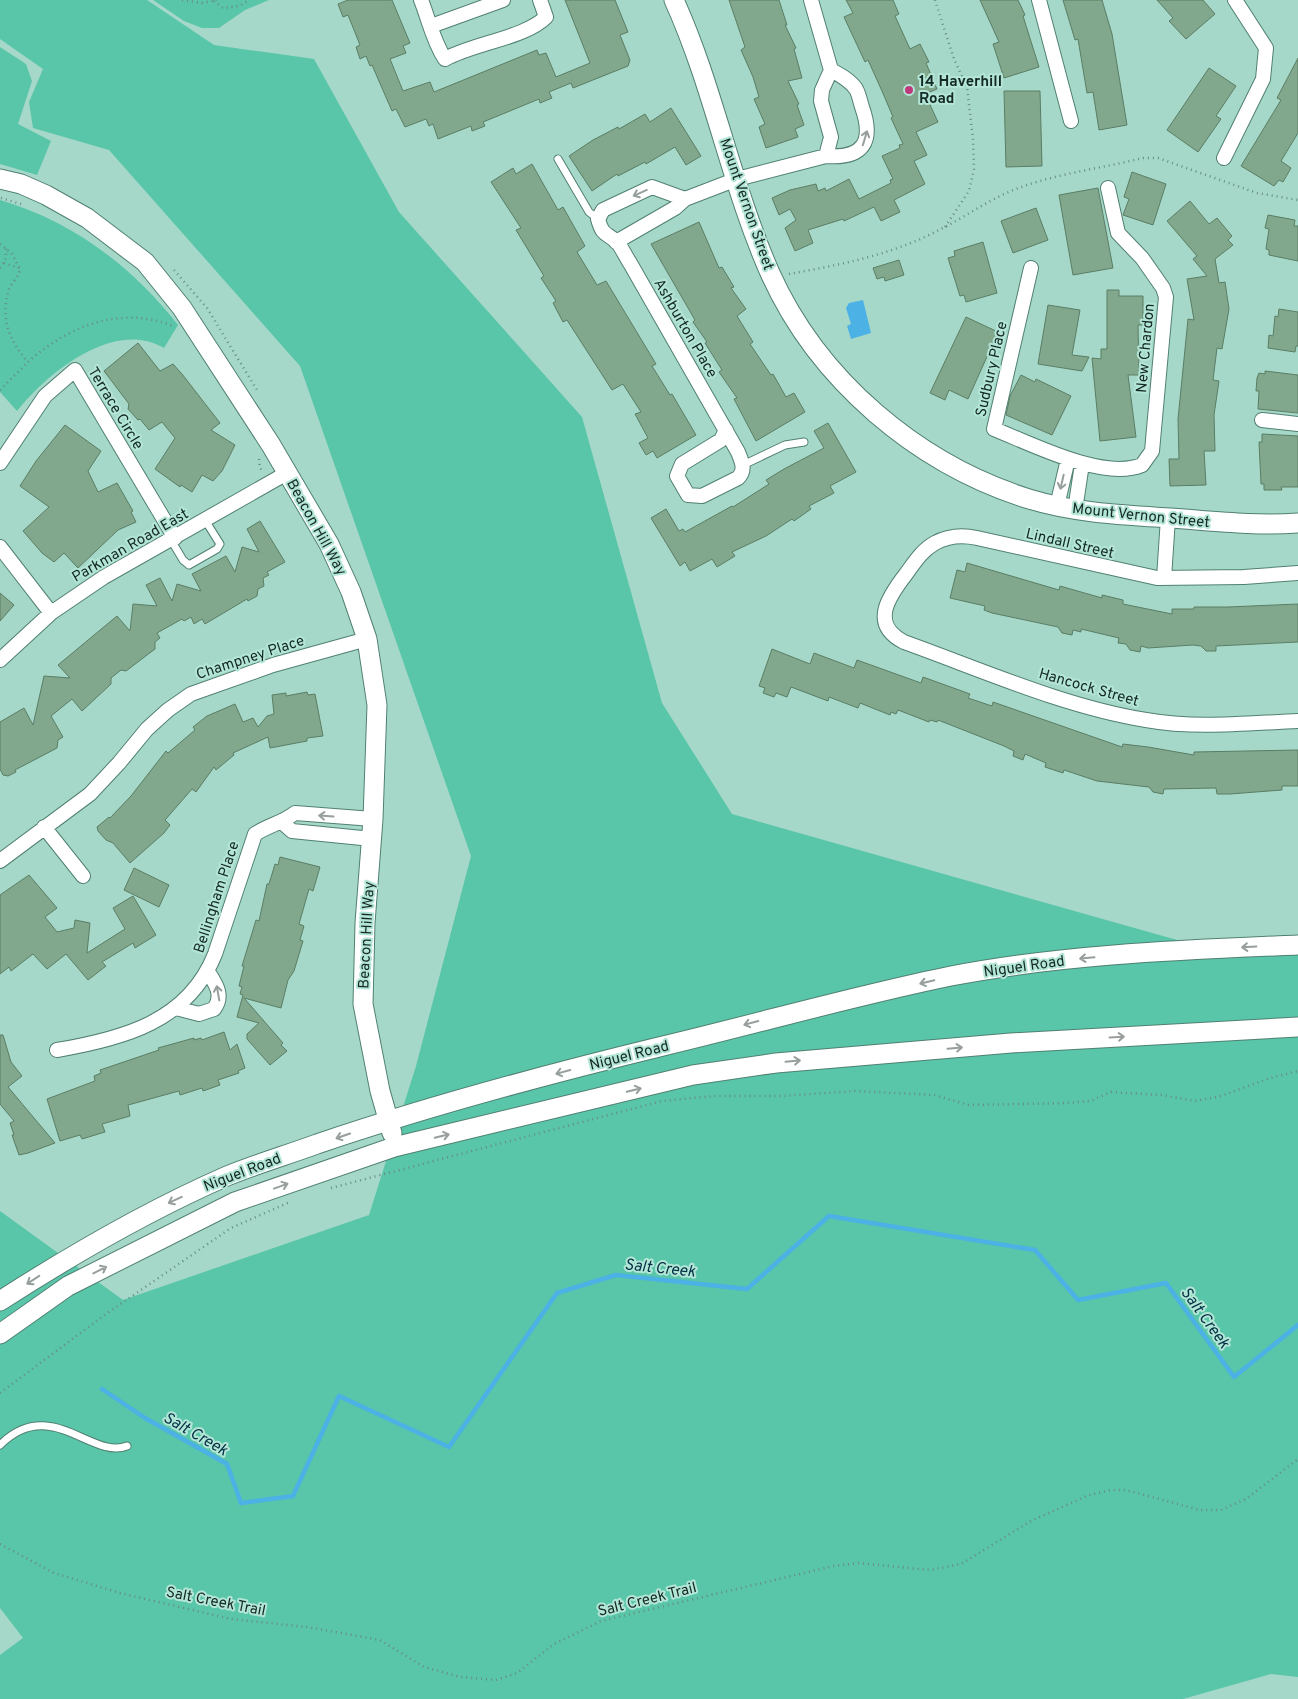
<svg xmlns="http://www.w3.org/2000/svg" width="1298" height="1699" font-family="Overpass,sans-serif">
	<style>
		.green { fill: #59c5a9 }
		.water { fill: #4cb1e4 }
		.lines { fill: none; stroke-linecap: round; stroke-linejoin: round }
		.stream { stroke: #4cb1e4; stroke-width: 4.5 }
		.building { fill: #81a78c; stroke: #5a7e65 }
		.lane-casing { stroke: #508072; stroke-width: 9 }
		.street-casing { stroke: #508072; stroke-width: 16 }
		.secondary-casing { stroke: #508072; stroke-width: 21 }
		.path { stroke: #678c81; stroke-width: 2.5; stroke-dasharray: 1 4; stroke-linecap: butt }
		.lane { stroke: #fff; stroke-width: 7 }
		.street { stroke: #fff; stroke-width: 14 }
		.secondary { stroke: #fff; stroke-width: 19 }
		.oneway { stroke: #969f9c }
		.poi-dot { fill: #be397b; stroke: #b3e6d6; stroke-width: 2 }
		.labels { text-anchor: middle; stroke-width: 4; stroke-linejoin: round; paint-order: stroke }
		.poi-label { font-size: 15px; font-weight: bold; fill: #152924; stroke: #b3e6d6; text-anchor: start }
		.street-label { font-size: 15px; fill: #152924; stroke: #b3e6d6 }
		.water-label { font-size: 16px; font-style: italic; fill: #013044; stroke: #b3e6d6 }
	</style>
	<rect width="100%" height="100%" fill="#a6d8c9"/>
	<!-- green -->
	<path class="green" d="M0 0H147L214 45 314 59 399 212 582 417 662 703 732 814 1209 949 1298 950V1677L1271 1674 1183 1699H0V1655L23 1638 0 1608V1211L123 1300 369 1215 416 1066 471 856 300 366 109 150 33 128 29 102 43 69 0 39Z
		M153 0H269L245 10 219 28H202L184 21Z
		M0 47 26 64 32 81 18 124 51 141 37 175 0 164Z
		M0 200C72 221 132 266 178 325L164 348C114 318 47 373 17 411L0 392Z"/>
	<!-- water -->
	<path class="water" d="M863 300 871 333 851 339 847 326 851 324 846 308 849 303Z"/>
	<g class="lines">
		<!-- stream -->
		<path class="stream" d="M102 1389 145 1418 227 1464 241 1503 293 1496 339 1396 449 1447 557 1293 616 1275 747 1289 829 1216 1035 1250 1078 1300 1166 1283 1234 1377 1298 1325"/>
	</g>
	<!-- building -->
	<path class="building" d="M348 0H392L410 43 403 46 406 53 390 59 403 91 430 82 434 92 537 50 539 55 546 53 556 77 590 63 565 0H615L628 32 620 35 630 60 628 66 573 88 571 83 549 92 552 98 540 103 539 99 505 113 483 122 485 126 472 131 471 126 438 139 433 124 429 126 426 119 405 127 396 109 392 111 372 65 370 66 366 56 360 59 356 47 360 45 348 15 343 17 338 4Z
		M729 0H779L787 25H785L796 48 794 49 802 78 788 81 799 104 797 105 804 125 795 129 798 137 766 148 759 127 765 124 754 99 759 97 753 77 741 50 745 47Z
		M846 0H893L899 14 895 16 910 49 920 44 929 62 926 63 937 89 925 94 938 122 916 132 927 155 914 161 925 184 894 200 900 212 881 221 874 207 844 221 843 219 808 230 813 243 795 251 785 228 796 220 790 209 779 215 772 198 790 190 816 184 818 191 825 188 826 191 849 179 859 199 891 183 890 180 893 179 882 156 900 148 899 145 903 144 891 118 893 117 882 91 868 60 865 62 844 17 853 13Z
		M980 0H1018L1025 15 1023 16 1039 67 1004 78 993 44 999 42Z
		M1063 0H1102L1112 34 1127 125 1099 130 1093 92 1087 93 1078 39 1075 40Z
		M1157 0H1203L1215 14 1186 39 1169 21 1173 18Z
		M1298 58V133L1281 161 1291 168 1283 182 1279 180 1274 186 1241 166 1281 100 1277 98Z
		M1209 68 1236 86 1216 116 1221 119 1198 152 1167 130Z
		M1004 91H1040L1042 166 1006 167Z
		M671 108 701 156 686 165 675 147 646 164 645 162 618 176 617 174 592 191 569 156 593 140 618 127 619 129 645 114 650 122Z
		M532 164 558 210 563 207 585 246 577 252 597 285 606 281 656 364 652 366 670 395 672 394 696 435 657 458 653 451 646 455 639 443 648 438 635 414 641 412 623 384 612 390 567 320 563 322 553 303 556 301 541 278 544 276 516 230 521 228 491 182 513 168 516 174Z
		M1132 172 1166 184 1153 225 1123 215 1129 199 1124 197Z
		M1098 188 1113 268 1073 275 1059 195Z
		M1190 201 1209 224 1217 218 1232 236 1228 240 1233 245 1215 259 1219 283 1225 282 1229 309 1222 349 1217 348 1213 380 1219 381 1214 415 1215 451H1204L1206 485 1170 486 1169 459H1179L1178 419 1188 319 1194 320 1187 279 1207 276 1193 259 1197 256 1167 221Z
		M1036 208 1048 240 1013 253 1001 221Z
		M1268 215 1295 220 1294 226H1298V261L1269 255V250L1266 249 1269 229 1265 228Z
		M699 222 719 268 722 267 734 287 731 288 746 309 737 316 753 342 750 344 771 375 773 374 786 397 794 393 805 412 756 441 734 399 737 398 719 372 722 370 705 343 707 342 693 322 695 320 651 244Z
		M983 242 997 293 966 302 964 295 960 296 948 258 955 256 954 251Z
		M899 260 904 275 885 281 884 277 877 279 873 268Z
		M1107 290H1119V296H1143V325H1138L1139 375H1128L1136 437 1100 441 1092 358 1101 359V349H1107Z
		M1048 305 1080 310 1072 355 1089 357 1082 371 1038 364Z
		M1279 309 1298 312V346H1296L1295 352 1268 348 1269 335 1273 336 1275 316 1278 317Z
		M966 317 998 332 968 399 949 390 945 400 930 393Z
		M138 343 160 371 173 364 182 374 220 423 211 430 235 445 222 471 213 481 202 475 192 492 181 485 180 487 155 469 175 438 162 422 149 430 140 419 138 420 128 409 129 404 104 371Z
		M1265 371 1298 375V413L1258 409 1259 391H1256L1257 378 1259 373 1265 374Z
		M1021 375 1035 382 1036 379 1071 396 1052 435 1006 415 1010 396Z
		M828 423 856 472 830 486 834 493 809 506 811 509 794 521 792 519 766 536 732 552 735 556 717 567 712 559 690 571 685 562 680 566 651 518 666 509 679 531 683 529 685 532 732 506 733 507 769 484 766 480 784 469 824 448 814 431Z
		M65 425 101 451 88 471 98 492 117 483 133 511 131 512 136 522 118 530 78 568 64 553 54 562 42 553 23 531 49 507 20 486 36 461Z
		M1262 434 1298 436V487H1281L1282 490H1264V484H1261L1259 442H1262Z
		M260 521 285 562 267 572 269 575 263 578 264 586 258 589 257 596 248 601 247 599 205 624 202 619 194 624 191 617 184 621 182 619 157 633 160 638 155 642V649L126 671 121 670 111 678V684L82 711 72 699 51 716 63 737 58 740 57 748 15 770 16 772 8 776 3 775 0 769V722L24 708 33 725 44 676 70 678 58 665 117 616 130 631 133 604 157 606 146 585 160 578 172 601 177 584 201 591 192 574 226 556 235 572 242 547 259 552 247 529Z
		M967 563 1059 590 1060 586 1102 598V595L1123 600V604L1172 614V609H1194V607H1228L1298 604V642L1216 646V651H1206L1201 646 1193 645 1148 648 1141 646 1140 652 1130 650 1126 644 1118 643 1119 638 1081 629V632L1073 630 1072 635 1062 633 1058 627 992 613 984 610 985 606 950 598 957 570 965 572Z
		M0 593 14 605 0 621Z
		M772 649 810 664 814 653 854 668 857 660 921 683 923 677 970 694 968 698 992 706 993 702 1122 747 1123 744 1148 747 1194 755V752L1298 750V786H1282V790L1230 794H1217L1216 788 1164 789 1163 794 1153 792 1149 787 1097 781 1064 770 1063 773 1045 767 1046 763 1025 754 1023 760 1013 756 1014 751 1004 746 938 720 937 722 930 720 929 722 898 710 896 714 891 712 890 715 860 703 858 708 829 697 828 701 791 687 787 697 776 693 774 697 763 693 765 688 759 686Z
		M307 692 308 695 315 694 323 736 307 738V741L270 748 268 737 233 753 234 755 216 770 214 767 196 792 192 789 165 820 170 825 164 833 130 863 113 843 106 840 98 831 97 827 109 817 110 818 131 796 166 751 168 753 195 730 193 727 207 716 235 704 243 722 253 718 258 727 267 716 274 714 272 695 286 693V696Z
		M280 857 320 867 313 891 309 889 299 924 304 926 300 940 303 941 294 971 288 980 281 1008 244 998 283 1043 281 1045 287 1051 270 1065 247 1039V1034L259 1023 237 1017 243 995 240 994 242 987 239 986 244 966H242L256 920 259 921 267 884H269L275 864 278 865Z
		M134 868 169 885 159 907 124 890Z
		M29 875 57 908 45 917 57 932 74 928 75 920 90 923 87 953 125 929 113 908 133 896 156 935 135 948 133 943 102 962 106 966 88 980 66 954 47 969 33 954 11 971 9 967 0 974V895Z
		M224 1032 230 1050 237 1044 245 1068 238 1071 239 1073 218 1080 220 1085 203 1091 202 1088 180 1095 179 1091 128 1105 130 1116 102 1124 105 1132 82 1139 80 1135 60 1141 47 1099 95 1081 94 1076 101 1073 100 1070 159 1050 158 1048 194 1038V1040L201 1038 202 1040Z
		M0 1035H3L11 1062 22 1076 8 1087 55 1143 28 1153 19 1155 12 1135H14L10 1123 14 1121 0 1104Z"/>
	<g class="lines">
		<defs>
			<path id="lane" d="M558 159 589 212 598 219
				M743 465 785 445 804 442
				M171 540 183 560 189 565 217 549 220 544 205 520
				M0 1445C50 1395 92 1460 127 1446"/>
			<path id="street" d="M421 0C429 20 433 41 445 59 474 43 525 38 546 17L540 0
				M1039 0 1071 121
				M431 26 503 0
				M826 156C864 159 874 141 862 107 860 101 859 94 856 89 850 80 840 75 831 70
				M1224 158 1263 79 1266 48 1235 0
				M685 199 652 187 603 210 598 219C603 237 606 232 617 242 622 248 626 257 630 263L738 452C742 462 746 470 738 478L702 496 688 495 677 476 682 464 721 440 726 430
				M616 242 675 208 685 199 737 179 826 156 831 137 821 101 822 90 831 70 811 0
				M1031 268 994 429C1032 444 1103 481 1142 465L1152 451 1166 297 1163 288 1142 258 1118 233 1108 188
				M1262 420 1298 424
				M0 463 45 396 75 370 175 538
				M1057 506 1068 459
				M1075 510 1082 464
				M0 547 51 613
				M1298 573 1244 577 1157 578 977 538C963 535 948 536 935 543 922 550 914 563 906 574 889 596 869 624 904 642 982 670 1065 707 1146 720 1196 729 1248 723 1298 721
				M1164 578 1168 518
				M0 660 51 613 104 577 287 473
				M283 823 292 831 372 839
				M44 827 83 876
				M0 861 90 794 119 763 147 729 168 710 191 694 273 665 367 639
				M176 1008 199 1014 214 1009C224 996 216 984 208 972
				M57 1050C122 1039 188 1022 215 954L255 834C269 825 282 823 295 813L373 819"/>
			<path id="secondary" d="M674 0C714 88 731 185 770 273 818 380 917 464 1029 499 1075 513 1122 515 1170 518 1213 521 1255 526 1298 523
				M0 179 21 184 46 195 87 218 145 262 182 308 271 445 329 544 351 592 367 639 377 705 373 819 365 923 363 1004 380 1091 392 1133
				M0 1301C73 1254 147 1211 227 1176 256 1164 287 1155 317 1144 429 1106 544 1075 659 1047 756 1024 853 996 951 976 1065 954 1182 950 1298 945
				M0 1334 68 1286 235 1202 394 1147 693 1075 776 1063 1011 1043 1298 1027"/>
		</defs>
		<!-- lane casing -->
		<use href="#lane" class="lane-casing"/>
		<!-- street casing -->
		<use href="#street" class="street-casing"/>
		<!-- secondary casing -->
		<use href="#secondary" class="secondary-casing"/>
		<!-- path -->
		<path class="path" d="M182 0 202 3 217 0
			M935 0 954 59 967 87 973 139 974 169 969 191 945 227
			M214 1 223 8 239 6 249 0
			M1 198 24 205
			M0 244 12 254 20 269C19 277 12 282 9 289 0 319 9 340 28 362 68 326 121 305 173 326
			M4 263 19 268
			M0 268 6 258V248
			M174 270 207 308 257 390
			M789 274C839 265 891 255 937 231 962 219 985 202 1011 191 1052 174 1099 169 1143 158H1158L1257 193 1298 200
			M0 390 28 362
			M259 459 260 468 263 472
			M331 1188 662 1101 714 1096H781L855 1091 934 1095 969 1105 1068 1103 1090 1101 1111 1092 1161 1095 1195 1101 1221 1096 1270 1078 1298 1071
			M0 1393 106 1314 231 1228 290 1202
			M0 1544 54 1573 120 1593 231 1619 307 1627 380 1640 424 1667 460 1677 496 1680 517 1673 554 1644 601 1621 834 1566 858 1563 930 1570 961 1564 1031 1521 1089 1495 1111 1490H1126L1200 1510H1221L1246 1499 1298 1459"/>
		<!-- lane -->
		<use href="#lane" class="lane"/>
		<!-- street -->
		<use href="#street" class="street"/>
		<!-- secondary -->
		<use href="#secondary" class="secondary"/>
	</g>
	<!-- one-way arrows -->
	<defs><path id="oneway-shaft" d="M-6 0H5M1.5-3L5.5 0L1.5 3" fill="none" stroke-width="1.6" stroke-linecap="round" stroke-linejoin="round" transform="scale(1.25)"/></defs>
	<g class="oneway">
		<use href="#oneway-shaft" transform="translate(865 138) rotate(-73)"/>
		<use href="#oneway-shaft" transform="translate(640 193) rotate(156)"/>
		<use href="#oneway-shaft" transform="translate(1062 482) rotate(103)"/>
		<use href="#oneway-shaft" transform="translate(326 816) rotate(-176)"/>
		<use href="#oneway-shaft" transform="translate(1249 947) rotate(177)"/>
		<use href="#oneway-shaft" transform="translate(1087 958) rotate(175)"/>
		<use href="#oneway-shaft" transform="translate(927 982) rotate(167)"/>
		<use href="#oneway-shaft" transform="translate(218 993) rotate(-100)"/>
		<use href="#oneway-shaft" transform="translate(751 1023) rotate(165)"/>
		<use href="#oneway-shaft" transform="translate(1117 1037) rotate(-3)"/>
		<use href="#oneway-shaft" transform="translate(955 1048) rotate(-5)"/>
		<use href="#oneway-shaft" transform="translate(793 1061) rotate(-5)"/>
		<use href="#oneway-shaft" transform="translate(563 1072) rotate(165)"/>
		<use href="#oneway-shaft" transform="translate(634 1090) rotate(-14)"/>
		<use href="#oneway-shaft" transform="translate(343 1136) rotate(161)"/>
		<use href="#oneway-shaft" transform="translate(442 1136) rotate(-13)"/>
		<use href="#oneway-shaft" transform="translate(281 1186) rotate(-20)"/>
		<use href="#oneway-shaft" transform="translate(175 1200) rotate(155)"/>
		<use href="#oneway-shaft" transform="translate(100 1270) rotate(-27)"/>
		<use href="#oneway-shaft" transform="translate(33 1280) rotate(147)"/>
	</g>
	<!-- markers -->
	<circle class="poi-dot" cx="909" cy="90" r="5"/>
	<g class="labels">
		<!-- poi labels -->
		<g class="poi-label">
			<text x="919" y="86">14 Haverhill<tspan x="919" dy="17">Road</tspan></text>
		</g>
		<!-- street labels -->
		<g class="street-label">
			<text transform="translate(747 204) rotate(71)" y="5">Mount Vernon Street</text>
			<text transform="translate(686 328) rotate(60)" y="5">Ashburton Place</text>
			<text transform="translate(1145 348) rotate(-85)" y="5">New Chardon</text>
			<text transform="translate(991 369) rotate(-77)" y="5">Sudbury Place</text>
			<text transform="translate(116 408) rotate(59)" y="5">Terrace Circle</text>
			<text transform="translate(1141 515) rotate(6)" y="5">Mount Vernon Street</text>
			<text transform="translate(317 527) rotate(61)" y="5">Beacon Hill Way</text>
			<text transform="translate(1070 543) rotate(13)" y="5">Lindall Street</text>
			<text transform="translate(130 545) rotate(-30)" y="5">Parkman Road East</text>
			<text transform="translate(250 657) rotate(-18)" y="5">Champney Place</text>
			<text transform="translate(1089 687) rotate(16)" y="5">Hancock Street</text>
			<text transform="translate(216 897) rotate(-72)" y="5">Bellingham Place</text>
			<text transform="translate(366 935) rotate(-87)" y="5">Beacon Hill Way</text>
			<text transform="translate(1024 966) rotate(-8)" y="5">Niguel Road</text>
			<text transform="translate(629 1055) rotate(-14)" y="5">Niguel Road</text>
			<text transform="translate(242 1172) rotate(-21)" y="5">Niguel Road</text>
			<text transform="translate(647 1599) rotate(-14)" y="5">Salt Creek Trail</text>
			<text transform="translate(216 1601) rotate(11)" y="5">Salt Creek Trail</text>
		</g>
		<!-- water labels -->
		<g class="water-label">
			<text transform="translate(660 1267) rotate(6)" y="6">Salt Creek</text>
			<text transform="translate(1206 1317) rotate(54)" y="6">Salt Creek</text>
			<text transform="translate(196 1433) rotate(30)" y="6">Salt Creek</text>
		</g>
	</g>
</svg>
